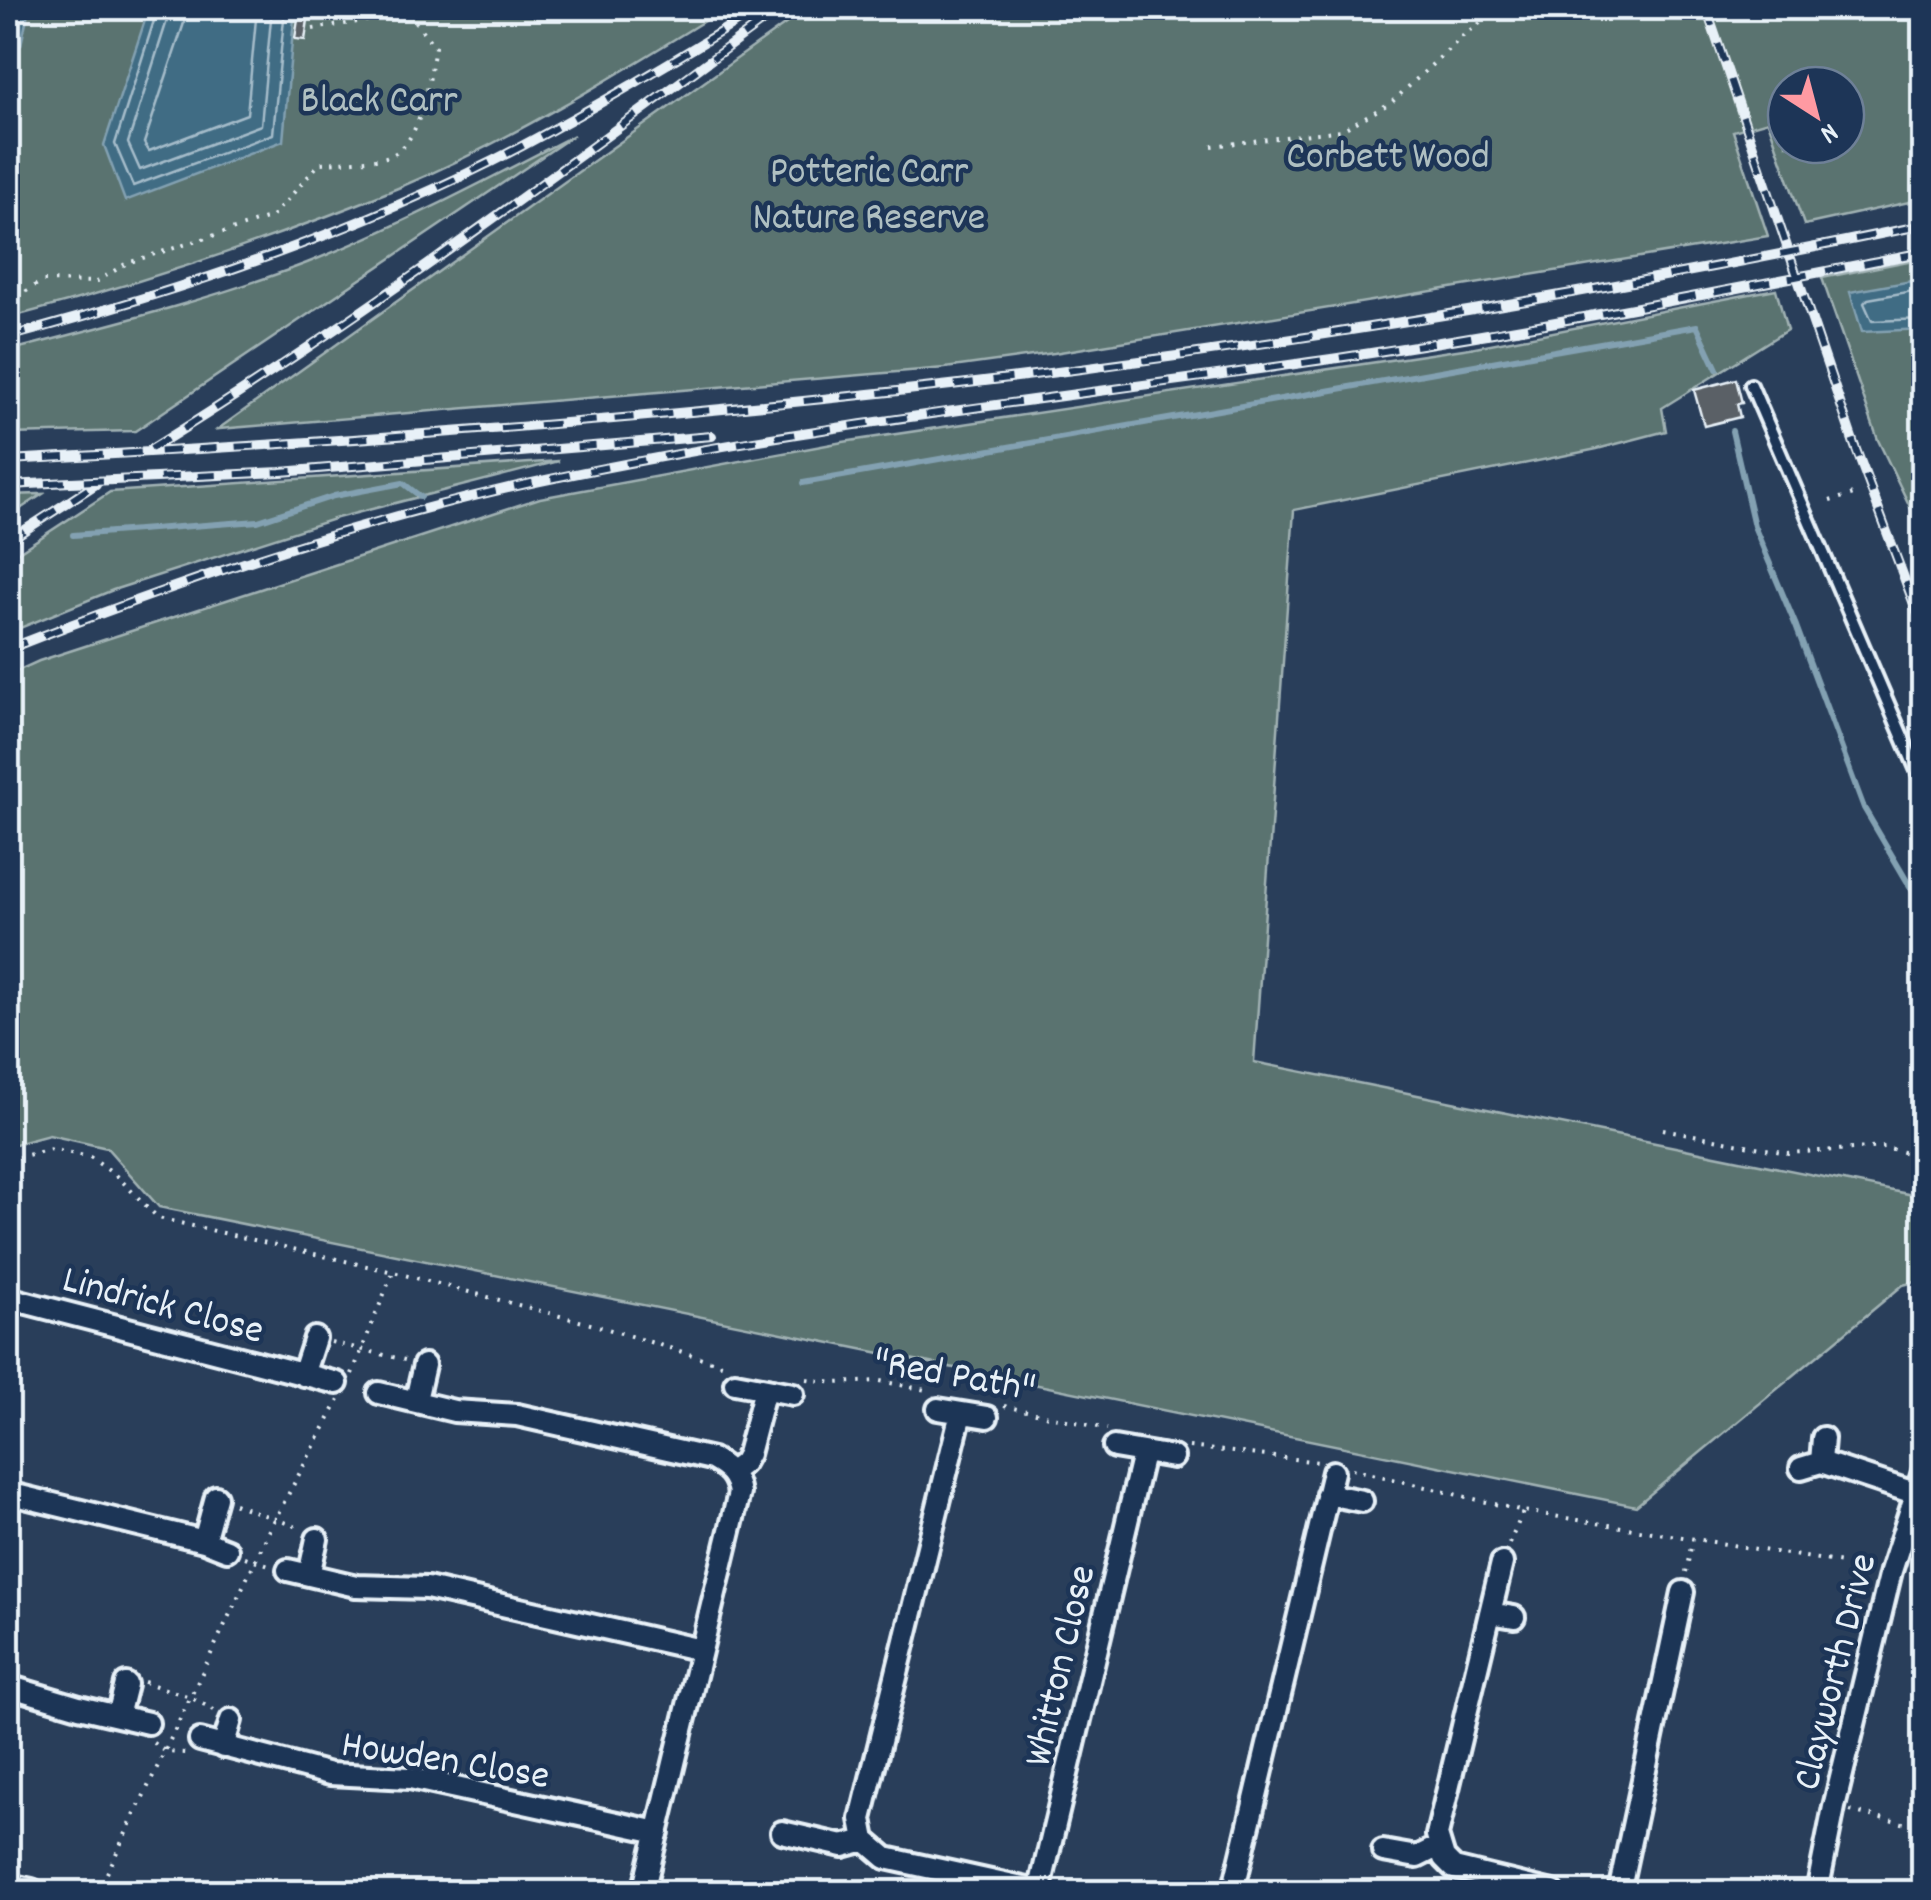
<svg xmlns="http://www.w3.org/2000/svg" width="1931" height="1900" font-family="Dekko,sans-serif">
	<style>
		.green { fill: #5a736f; stroke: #a1b2b4; stroke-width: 2.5; fill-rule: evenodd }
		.water { fill: #406c84; stroke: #83a1b2; stroke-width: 2.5 }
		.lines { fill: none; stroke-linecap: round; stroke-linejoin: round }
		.shore { stroke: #a5bcca; stroke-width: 2.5 }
		.stream { stroke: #83a1b2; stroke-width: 6 }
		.building { fill: #5a6066; stroke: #e8f1f8; stroke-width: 2.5 }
		.service-casing { stroke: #e8f1f8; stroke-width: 18 }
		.minor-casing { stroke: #e8f1f8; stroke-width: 28 }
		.tertiary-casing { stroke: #e8f1f8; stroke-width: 32 }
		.path { stroke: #e8f1f8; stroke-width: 4; stroke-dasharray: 2.5 8; stroke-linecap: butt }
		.service { stroke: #1d3557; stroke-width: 10 }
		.minor { stroke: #1d3557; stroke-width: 20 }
		.tertiary { stroke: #1d3557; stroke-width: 25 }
		.rail-casing { stroke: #e8f1f8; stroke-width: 10 }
		.rail { stroke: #1d3557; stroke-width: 6; stroke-dasharray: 19; stroke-linecap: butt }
		.labels { text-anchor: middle; stroke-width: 9; stroke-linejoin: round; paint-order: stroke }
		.park-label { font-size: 40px; fill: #afbfc1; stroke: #1d3557 }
		.street-label { font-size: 40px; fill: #e8f1f8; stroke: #1d3557 }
	</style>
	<rect width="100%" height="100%" fill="#293e5a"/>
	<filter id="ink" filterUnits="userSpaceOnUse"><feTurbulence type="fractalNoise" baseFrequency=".01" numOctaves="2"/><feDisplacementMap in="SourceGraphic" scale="20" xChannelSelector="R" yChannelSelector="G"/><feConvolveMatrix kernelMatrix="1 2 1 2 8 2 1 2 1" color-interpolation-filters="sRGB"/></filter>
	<g filter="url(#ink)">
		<!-- green -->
		<path class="green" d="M8 8H725C620 73 512 140 398 188 271 240 140 284 8 318Z
			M808 8H1923V199L1804 225 1768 121 1733 131 1768 236 1054 353 945 368 218 429ZM1786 85H1846V145H1786Z
			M574 135 135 431 8 434V351C108 325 210 300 307 263 398 227 487 180 574 135Z
			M1923 258V534L1878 440 1822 278Z
			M1776 289 1787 330 1662 408 1666 431 1597 449 1294 510 1254 1062 1923 1197V1280L1903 1285 1636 1506 159 1207 107 1148 49 1135 8 1146V675L39 661 540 498 843 442 1470 348Z
			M559 461 337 518 113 590 8 633V559L110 492Z
			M43 494 8 517V495Z"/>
		<!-- water -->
		<path class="water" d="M8 8H29L21 45 8 46Z
			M149 8H295L283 141 125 201 104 145Z
			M1923 279V329L1862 332 1850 292Z"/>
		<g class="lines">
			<!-- shore -->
			<path class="shore" d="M158 8 115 144 133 186 273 134 285 8
				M171 8 128 143 140 170 261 125 272 8
				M186 8 184 23 144 143 149 151 247 114 257 8
				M1924 289 1868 299 1864 303 1872 321 1924 319"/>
			<!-- stream -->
			<path class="stream" d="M1904 8 1924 18
				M1732 431 1754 526 1796 626 1864 808 1924 910
				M803 483 1697 326 1717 369
				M73 535 258 521 334 496 403 483 421 497"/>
		</g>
		<!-- building -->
		<path class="building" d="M298 19 308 20 305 40 295 39Z
			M1736 379 1742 403 1737 404 1740 417 1704 426 1694 390Z"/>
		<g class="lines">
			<defs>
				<path id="service" d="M1751 385 1924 787"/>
				<path id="minor" d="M8 1298 337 1383
					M303 1375 315 1338
					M735 1383 793 1394
					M379 1393 454 1411 517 1415 712 1459C728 1468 736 1475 739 1493L643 1892
					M416 1400 424 1365
					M938 1409 987 1417
					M961 1413 861 1819 865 1840 886 1858 1041 1892
					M1114 1447 1173 1457
					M1821 1462 1917 1494
					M1801 1468 1821 1462 1823 1438
					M731 1472 743 1463 748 1454 765 1389
					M8 1493 204 1541 227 1550
					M1327 1494 1362 1501
					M204 1541 216 1497
					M1502 1563 1437 1835 1444 1858 1454 1868 1553 1892
					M288 1570 356 1586 427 1588 701 1650
					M309 1575 317 1539
					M1490 1613 1514 1617
					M8 1686 79 1707 148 1723
					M118 1716 126 1684
					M200 1740 330 1774 410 1778 658 1832
					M223 1747 231 1720
					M782 1832 843 1846 865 1840
					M1383 1851 1417 1857 1439 1846
					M1039 1892 1143 1454
					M1233 1892 1333 1472
					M1619 1892 1683 1592
					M1817 1892 1834 1807 1891 1571 1924 1469"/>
				<path id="tertiary" d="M8 1887 31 1892"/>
			</defs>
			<!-- service casing -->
			<use href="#service" class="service-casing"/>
			<!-- minor casing -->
			<use href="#minor" class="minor-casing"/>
			<!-- tertiary casing -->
			<use href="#tertiary" class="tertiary-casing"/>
			<!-- path -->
			<path class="path" d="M313 29 409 14 416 8
				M1212 146 1342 130 1392 102 1466 33 1501 8
				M8 303 42 281 96 282 127 263 272 217 320 163C336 162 380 161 392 155 422 141 430 76 435 47L409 14
				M1830 501 1857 493
				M1663 1129 1787 1153 1885 1147 1924 1158
				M8 1160 51 1149 90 1157 119 1178 158 1218 393 1272 598 1326 728 1366
				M331 1342 405 1360
				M352 1374 393 1272
				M807 1379 834 1383 880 1381 931 1391
				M1004 1406 1107 1429
				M1189 1447 1319 1462
				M1352 1469 1523 1511 1873 1568
				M234 1504 300 1528
				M1509 1544 1523 1512
				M245 1557 269 1565
				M1686 1572 1692 1542
				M1912 1575 1924 1578
				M144 1682 190 1697 214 1710
				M153 1743 166 1752 186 1753
				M1850 1811 1924 1828
				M98 1892 275 1519 339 1400"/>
			<!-- service -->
			<use href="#service" class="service"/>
			<!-- minor -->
			<use href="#minor" class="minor"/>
			<!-- tertiary -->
			<use href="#tertiary" class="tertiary"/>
			<defs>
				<path id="rail" d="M1706 8 1854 444 1924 631
					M8 337C184 290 360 231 522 146 603 103 682 56 759 8
					M151 449C369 314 574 160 781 8
					M8 460C366 441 726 415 1081 369 1364 332 1645 283 1924 225
					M8 485 281 472 712 436
					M8 541 96 484
					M8 649C169 586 335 528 504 489 783 426 1069 398 1351 356 1543 327 1733 289 1924 252"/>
			</defs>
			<!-- rail casing -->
			<use href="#rail" class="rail-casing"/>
			<!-- rail -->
			<use href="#rail" class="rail"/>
		</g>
	</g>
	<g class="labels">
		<!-- park labels -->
		<g class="park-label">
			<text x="379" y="111">Black Carr</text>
			<text x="1388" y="167">Corbett Wood</text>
			<text x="869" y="182">Potteric Carr<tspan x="869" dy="46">Nature Reserve</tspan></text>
		</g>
		<!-- street labels -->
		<g class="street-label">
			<text transform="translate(164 1302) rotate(15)" y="14">Lindrick Close</text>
			<text transform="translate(955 1372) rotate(10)" y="14">"Red Path"</text>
			<text transform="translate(1057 1665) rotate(-77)" y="14">Whitton Close</text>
			<text transform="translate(1832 1671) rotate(-76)" y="14">Clayworth Drive</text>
			<text transform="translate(446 1757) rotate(9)" y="14">Howden Close</text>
		</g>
	</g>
	<!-- margin -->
	<rect width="1931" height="1900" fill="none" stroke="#1d3557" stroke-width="40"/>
	<rect x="20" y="20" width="1891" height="1860" fill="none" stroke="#e8f1f8" stroke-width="4" filter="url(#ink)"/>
	<!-- north arrow -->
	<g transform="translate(1816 115) rotate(144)"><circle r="48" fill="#1d3557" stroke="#6e8097" stroke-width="2.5"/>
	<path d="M0-8L18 38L0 25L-18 38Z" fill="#ff9aa2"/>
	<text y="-15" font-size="28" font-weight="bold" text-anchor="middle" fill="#e8f1f8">N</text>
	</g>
</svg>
